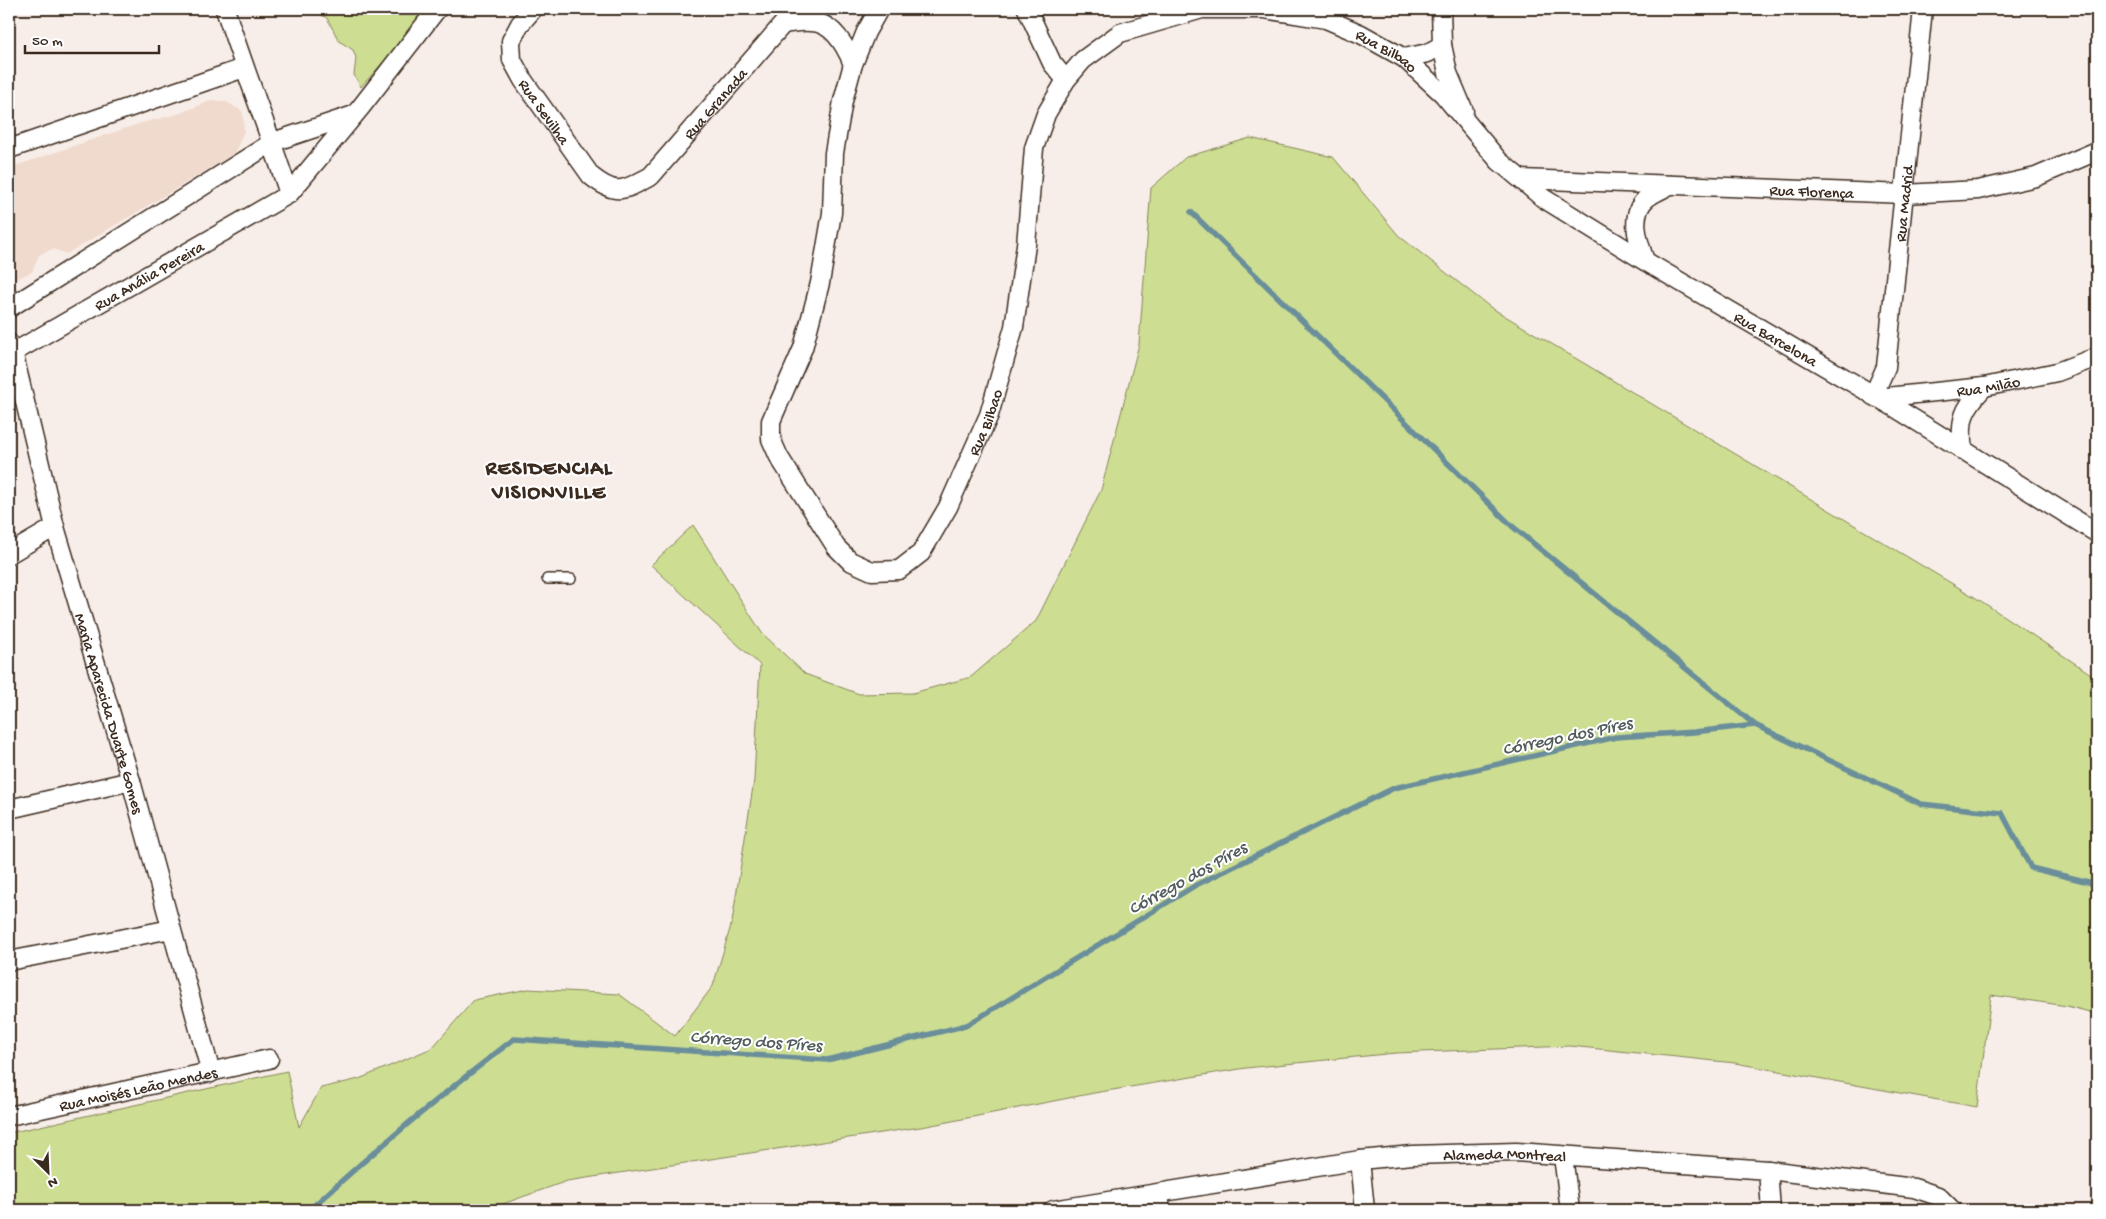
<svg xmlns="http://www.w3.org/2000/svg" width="2106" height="1219" font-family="'Gochi Hand',sans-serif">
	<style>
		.built { fill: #f0dace }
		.green { fill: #cdde92; stroke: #848458 }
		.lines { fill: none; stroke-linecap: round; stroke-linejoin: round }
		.stream { stroke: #6a8e9a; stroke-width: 5.5 }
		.service-casing { stroke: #3b2a1e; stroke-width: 12 }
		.minor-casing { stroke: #3b2a1e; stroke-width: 21 }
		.service { stroke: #fff; stroke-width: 9 }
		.minor { stroke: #fff; stroke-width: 18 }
		.labels { text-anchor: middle; stroke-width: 4; stroke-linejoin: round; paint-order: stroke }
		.street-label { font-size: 16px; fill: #3b2a1e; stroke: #fff }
		.water-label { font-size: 18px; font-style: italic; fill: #535c5c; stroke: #fff }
		.district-label { font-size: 21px; font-weight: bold; letter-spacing: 1px; fill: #3b2a1e; stroke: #fff }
	</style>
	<rect width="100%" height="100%" fill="#f8eee9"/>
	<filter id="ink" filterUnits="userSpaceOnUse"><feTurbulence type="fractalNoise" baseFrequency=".02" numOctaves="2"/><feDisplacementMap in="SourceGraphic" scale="10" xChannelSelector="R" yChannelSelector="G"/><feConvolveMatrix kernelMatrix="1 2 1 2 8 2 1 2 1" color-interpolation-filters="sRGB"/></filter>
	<g filter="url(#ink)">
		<!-- built -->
		<path class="built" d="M213 100 227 102 243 112 244 132 234 154 67 254 53 249 39 255 32 272 14 280 9 278V168L141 123 178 114Z"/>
		<!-- green -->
		<path class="green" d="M311 9H425L414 28 361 87 354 75 356 58 353 50 339 41 327 18Z
			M1250 138 1333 157 1399 236 1490 307 1981 601 2097 678V1014L2067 1006 1991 995 1977 1107 1735 1063 1570 1046 1396 1053 1246 1068 1094 1093 927 1126 567 1181 486 1210H9V1133L287 1071 299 1127 321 1088 359 1079 432 1048 474 1000 528 989 619 994 675 1036 713 986 732 922 754 780 760 665 651 565 693 525 762 633 805 674 859 694 913 693 971 677 1036 621 1101 490 1139 344 1151 188 1186 157Z"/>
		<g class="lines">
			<!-- stream -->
			<path class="stream" d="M1191 212 1512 526 1755 725
				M309 1210C375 1150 443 1093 514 1039L827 1060 967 1025 1196 885 1394 788 1616 737 1694 732 1755 725 1921 804 2002 813 2031 868 2089 882 2097 888"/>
			<defs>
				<path id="service" d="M547 579H571"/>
				<g id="minor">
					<path d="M225 9C245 71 269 132 289 194"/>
					<path id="s1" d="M533 9 520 24 511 41 512 60 523 80 591 176C617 197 624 190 651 176L783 24 800 9"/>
					<path id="s2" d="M879 9 866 32 853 64 843 101 834 153 832 213 820 283 803 348 771 421V439L779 457 836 547 850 561 872 571 899 570 921 553 948 507 989 415 1014 327 1026 245 1034 148 1046 114 1066 80 1083 60 1120 33 1202 9H1264L1326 19 1361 34 1404 58 1443 94 1499 161 1543 198 1645 261 1899 410 2097 533"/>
					<path d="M1027 9 1052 63 1066 80"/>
					<path d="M1441 9 1442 45 1448 73 1464 111"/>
					<path d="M783 24C792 23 802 21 811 22 833 22 846 47 853 64"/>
					<path d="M1404 58 1428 53 1442 45"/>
					<path d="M9 149 244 68"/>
					<path id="s3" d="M1521 179 1905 194 1978 190 2036 177 2097 151"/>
					<path d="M1645 261C1638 241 1628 213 1648 197 1655 192 1663 189 1670 185"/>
					<path d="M9 308 273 142 354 115"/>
					<path id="s4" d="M9 343 13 352 55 527 131 781 211 1073"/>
					<path id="s5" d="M9 355 289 194 361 107 437 9"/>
					<path id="s6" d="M1873 396 1886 367 1923 9"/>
					<path id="s7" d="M1877 398 1984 387 2057 372 2097 357"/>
					<path d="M1963 451C1959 420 1963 409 1984 387"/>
					<path d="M9 554 55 527"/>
					<path d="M9 809 131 781"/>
					<path d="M9 961 171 929"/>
					<path id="s8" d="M9 1116 269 1059"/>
					<path d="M1563 1156 1570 1210"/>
					<path d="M1360 1160 1365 1210"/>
					<path d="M1768 1170 1771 1210"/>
					<path d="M1159 1194 1161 1210"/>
					<path id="s9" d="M1053 1210 1360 1160 1412 1155 1516 1152 1768 1170 1914 1188 1938 1196 1952 1210"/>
				</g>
			</defs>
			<!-- service casing -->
			<use href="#service" class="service-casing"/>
			<!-- minor casing -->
			<use href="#minor" class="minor-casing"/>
			<!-- service -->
			<use href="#service" class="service"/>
			<!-- minor -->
			<use href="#minor" class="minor"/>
		</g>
	</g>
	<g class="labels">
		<!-- street labels -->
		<g class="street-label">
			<text dy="6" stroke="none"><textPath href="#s2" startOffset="1525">Rua Bilbao</textPath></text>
			<text dy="6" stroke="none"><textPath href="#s1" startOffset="362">Rua Granada</textPath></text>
			<text dy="6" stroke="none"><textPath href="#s1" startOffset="119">Rua Sevilha</textPath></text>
			<text dy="6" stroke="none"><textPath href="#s3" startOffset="291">Rua Florença</textPath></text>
			<text dy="6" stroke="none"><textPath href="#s6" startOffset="196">Rua Madrid</textPath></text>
			<text dy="6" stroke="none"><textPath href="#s5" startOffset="161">Rua Anália Pereira</textPath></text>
			<text dy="6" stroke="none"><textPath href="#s2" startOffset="2014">Rua Barcelona</textPath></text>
			<text dy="6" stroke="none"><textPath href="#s7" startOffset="112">Rua Milão</textPath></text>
			<text dy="6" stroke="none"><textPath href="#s2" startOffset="819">Rua Bilbao</textPath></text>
			<text dy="6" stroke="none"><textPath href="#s4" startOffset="384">Maria Aparecida Duarte Gomes</textPath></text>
			<text dy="6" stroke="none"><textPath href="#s8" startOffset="132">Rua Moisés Leão Mendes</textPath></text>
			<text dy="6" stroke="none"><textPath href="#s9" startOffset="456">Alameda Montreal</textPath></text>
		</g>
		<!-- water labels -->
		<g class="water-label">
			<text transform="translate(1567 735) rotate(-12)" y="6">Córrego dos Píres</text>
			<text transform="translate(1187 877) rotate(-29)" y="6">Córrego dos Píres</text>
			<text transform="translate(756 1040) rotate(4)" y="6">Córrego dos Píres</text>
		</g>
		<!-- district labels -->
		<g class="district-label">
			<text x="549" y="474">RESIDENCIAL<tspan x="549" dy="24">VISIONVILLE</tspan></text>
		</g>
	</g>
	<!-- margin -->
	<rect width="2106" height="1219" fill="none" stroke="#fff" stroke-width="30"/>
	<rect x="15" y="15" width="2076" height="1189" fill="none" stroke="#3b2a1e" stroke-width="2" filter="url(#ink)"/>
	<!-- north arrow -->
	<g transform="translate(48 1172) rotate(156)" stroke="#ffffff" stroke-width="4" paint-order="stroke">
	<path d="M0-4L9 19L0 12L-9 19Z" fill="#3b2a1e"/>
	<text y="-8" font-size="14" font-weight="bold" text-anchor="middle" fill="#3b2a1e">N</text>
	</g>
	<!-- scale -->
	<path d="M25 45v8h134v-8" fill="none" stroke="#3b2a1e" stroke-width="2.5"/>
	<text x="32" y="45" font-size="15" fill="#3b2a1e" stroke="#ffffff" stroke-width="4" paint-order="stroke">50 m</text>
</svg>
